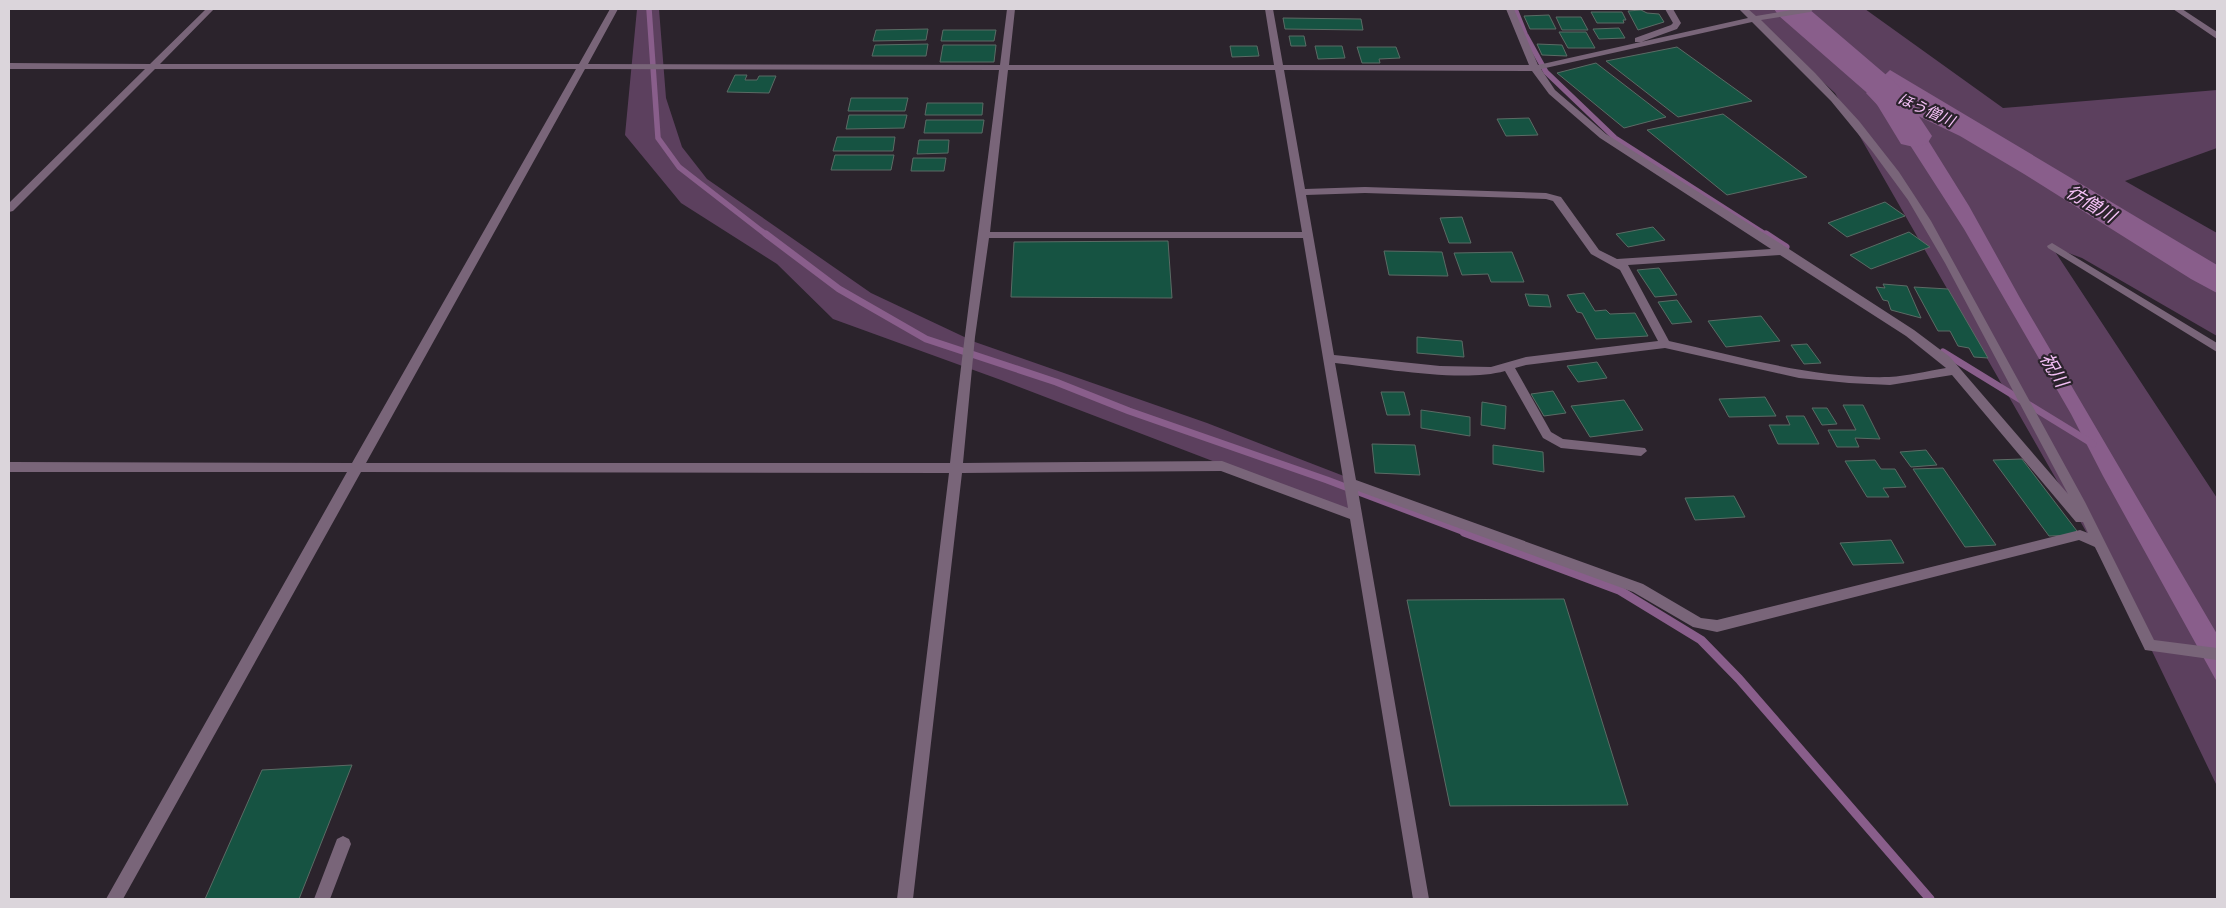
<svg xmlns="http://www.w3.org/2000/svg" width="2226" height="908" font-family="Spectral,'Noto Sans JP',serif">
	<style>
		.green { fill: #5c405e }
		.water { fill: #895e8b }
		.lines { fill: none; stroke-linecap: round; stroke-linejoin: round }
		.stream-far2 { stroke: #895e8b; stroke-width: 5.5 }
		.stream-far1 { stroke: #895e8b; stroke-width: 7 }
		.stream { stroke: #895e8b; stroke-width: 9 }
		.river { fill: #895e8b; fill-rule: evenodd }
		.building { fill: #165342; stroke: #5b6b65 }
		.minor { fill: #796579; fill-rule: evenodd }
		.labels { text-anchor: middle; stroke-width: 4.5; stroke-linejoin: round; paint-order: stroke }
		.far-water-label { font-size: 15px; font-style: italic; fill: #f5c1f7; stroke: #2b232c }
		.water-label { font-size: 18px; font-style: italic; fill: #f5c1f7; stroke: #2b232c }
	</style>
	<rect width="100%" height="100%" fill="#2b232c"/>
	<!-- green -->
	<path class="green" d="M637 9H659L666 98 682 147 707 179 871 293 975 342 1207 423 1349 478 1356 516 1001 380 833 319 777 264 681 203 625 135Z
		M1744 9H1865L2003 108 2217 90V148L2125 181 2217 233V336L2082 258 2052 247 2217 498V786L2139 624 1835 93Z"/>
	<!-- water -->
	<path class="water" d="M1776 9H1797L1825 52Z
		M1890 70 2217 265V293L2191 279 2024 174 1960 136 1918 116 1916 121 1969 206 2020 298 2217 634V682L2103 476 2071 414 1964 229 1899 128 1866 93Z"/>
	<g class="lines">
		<!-- stream-far2 -->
		<path class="stream-far2" d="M649 9 658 138 679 167 768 236
			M1515 9 1525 34 1546 72 1615 138 1768 236"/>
		<!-- stream-far1 -->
		<path class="stream-far1" d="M766 234 839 289 926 339 1056 382 1129 411 1327 480 1467 533
			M1766 234 1786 247
			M1943 352 2093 444"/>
		<!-- stream -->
		<path class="stream" d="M1464 532 1619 590 1701 640 1739 679 1930 899"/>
		<!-- river -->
		<path class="river" d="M1774 9H1809L1898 85 1932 136 1927 144 1914 147 1901 144 1873 98 1779 16Z"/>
	</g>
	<!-- building -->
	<path class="building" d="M1641 10 1647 13 1659 14 1664 22 1638 30 1628 11Z
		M1591 12H1622L1626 20H1623L1624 23H1597Z
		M1549 15 1556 29H1530L1524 16Z
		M1556 17H1581L1588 30H1562Z
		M1283 18 1361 19 1363 30 1285 29Z
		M1619 28 1625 38 1599 39 1593 29Z
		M928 29 926 40 873 41 876 30Z
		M943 30H996L994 41H941Z
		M1559 32H1586L1595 48H1568Z
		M1289 36H1304L1306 46H1291Z
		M928 44 926 56H872L875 45Z
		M1537 44 1562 45 1567 56 1542 55Z
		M943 45H996L994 62H940Z
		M1230 46H1257L1259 56 1232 57Z
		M1315 46H1342L1345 58 1318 59Z
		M1357 47H1396L1400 58 1379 59 1380 63H1362Z
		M1677 47 1752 101 1678 117 1606 61Z
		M1596 63 1666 117 1624 128 1557 73Z
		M735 75H747L745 80H757L759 76H776L769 93 727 92Z
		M851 98H908L905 111H848Z
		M927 103H983L982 115H925Z
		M1723 114 1807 177 1727 195 1647 130Z
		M849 115H907L904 128 846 129Z
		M1529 118 1538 135 1506 136 1497 119Z
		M926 120H984L982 133H924Z
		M837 137H895L893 151H833Z
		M919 140H949L948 153 917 154Z
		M835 155H894L891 170H831Z
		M913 158H946L944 171H911Z
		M1885 202 1905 216 1847 237 1828 223Z
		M1462 217 1471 243H1449L1440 218Z
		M1653 227 1665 240 1628 247 1616 234Z
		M1909 232 1930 247 1871 269 1850 255Z
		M1168 241 1172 298 1011 297 1014 242Z
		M1384 251 1442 252 1448 276 1389 275Z
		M1512 252 1524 282H1491L1488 274 1462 275 1454 253Z
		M1659 268 1677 295 1655 297 1637 270Z
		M1883 284 1907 286 1921 318 1891 310 1888 301 1883 300 1876 287 1885 288Z
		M1914 287 1948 289 1988 358 1974 357 1969 348 1958 346 1950 331H1938Z
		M1584 293 1595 311 1606 310 1610 314 1635 313 1648 336 1596 339 1582 313 1577 312 1567 295Z
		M1525 294 1548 295 1551 307 1529 306Z
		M1677 300 1692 322 1672 324 1658 302Z
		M1761 316 1780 341 1726 347 1708 321Z
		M1417 337 1462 341 1464 357 1417 353Z
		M1807 344 1821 363 1804 364 1791 345Z
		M1597 362 1607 378 1578 382 1567 366Z
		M1553 391 1566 413 1544 416 1531 394Z
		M1381 392H1404L1410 415H1387Z
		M1765 397 1776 416 1729 417 1719 399Z
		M1624 400 1643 430 1590 437 1571 406Z
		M1482 402 1506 406 1505 429 1481 425Z
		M1843 405H1863L1880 439 1855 438 1859 447H1837L1828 430H1856Z
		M1812 408H1827L1837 424 1822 425Z
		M1421 410 1470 417V436L1421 428Z
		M1786 416H1804L1819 444H1778L1769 425H1790Z
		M1372 444 1415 445 1420 475 1375 473Z
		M1493 445 1543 452 1544 472 1493 464Z
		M1926 450 1937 465 1911 467 1900 452Z
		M2022 459 2080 535 2049 536 1993 460Z
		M1875 460 1881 469H1895L1906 487 1883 488 1889 497H1867L1845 461Z
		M1943 468 1996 545 1965 547 1913 469Z
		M1734 496 1745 517 1695 520 1685 498Z
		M1891 540 1904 563 1853 565 1840 543Z
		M1564 599 1628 805 1450 806 1407 600Z
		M352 765 299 899H205L262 770Z"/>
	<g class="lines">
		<!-- minor -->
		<path class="minor" d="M206 9H214L160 64H579L610 9H618L588 64 1000 65 1007 9H1015L1009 65H1274L1265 9H1273L1283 65H1529L1506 9H1514L1538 65 1748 18 1739 9H1748L1756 16 1797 9H1814L1810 12 1761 20 1815 73 1859 121 1899 172 1931 221 2085 502 2154 640 2217 648V660L2145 650 2095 547 2079 540 1717 632 1693 627 1633 592 1358 491 1429 899H1413L1350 519 1221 471 962 473 913 899H897L949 473 361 472 123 899H106L347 472H9V462L352 463 576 69H155L13 211 9 212V203L145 69H9V63L150 64ZM1752 22 1831 101 1872 151 1908 200 1945 263 2068 494 1950 357 1914 330 1789 249 1606 134 1555 90 1541 69ZM585 69 999 70C983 201 964 332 950 463H366ZM1008 70H1275L1302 232H990ZM1284 70 1532 71 1549 94 1600 138 1771 249 1617 259 1599 250 1561 197 1546 193 1365 187 1305 189ZM1365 193 1546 199 1553 201 1591 254 1620 270 1658 341 1526 357 1491 367 1440 366 1334 355 1306 195ZM989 238H1303L1348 508 1222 461 963 463 975 337ZM1780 255 1906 336 1946 368C1927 371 1908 376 1889 377 1815 379 1741 357 1669 341L1628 265ZM1665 348 1799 378 1849 383 1890 385 1952 375 2076 522H2083L2088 533 2080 530 1717 620 1701 618 1643 584 1356 480 1335 363C1381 368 1462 383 1505 371L1543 438 1561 448 1641 456 1647 451 1645 448 1563 439 1551 432 1515 368 1526 365Z
			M1665 9H1673L1681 23 1677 29 1641 42H1635V38L1671 25 1673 23Z
			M2173 9H2182L2217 32V39Z
			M2052 243 2217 343V352L2048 248 2047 246Z
			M343 836 349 839 351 844 330 899H314L337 839Z"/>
	</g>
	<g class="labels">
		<!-- far-water labels -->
		<g class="far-water-label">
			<text transform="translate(1926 110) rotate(24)" y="5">ほう僧川</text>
		</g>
		<!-- water labels -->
		<g class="water-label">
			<text transform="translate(2091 204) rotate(31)" y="6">彷僧川</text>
			<text transform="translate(2054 370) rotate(59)" y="6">祝川</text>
		</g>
	</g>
	<!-- border -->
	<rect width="2226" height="908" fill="none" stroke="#dbd5db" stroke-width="20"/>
</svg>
